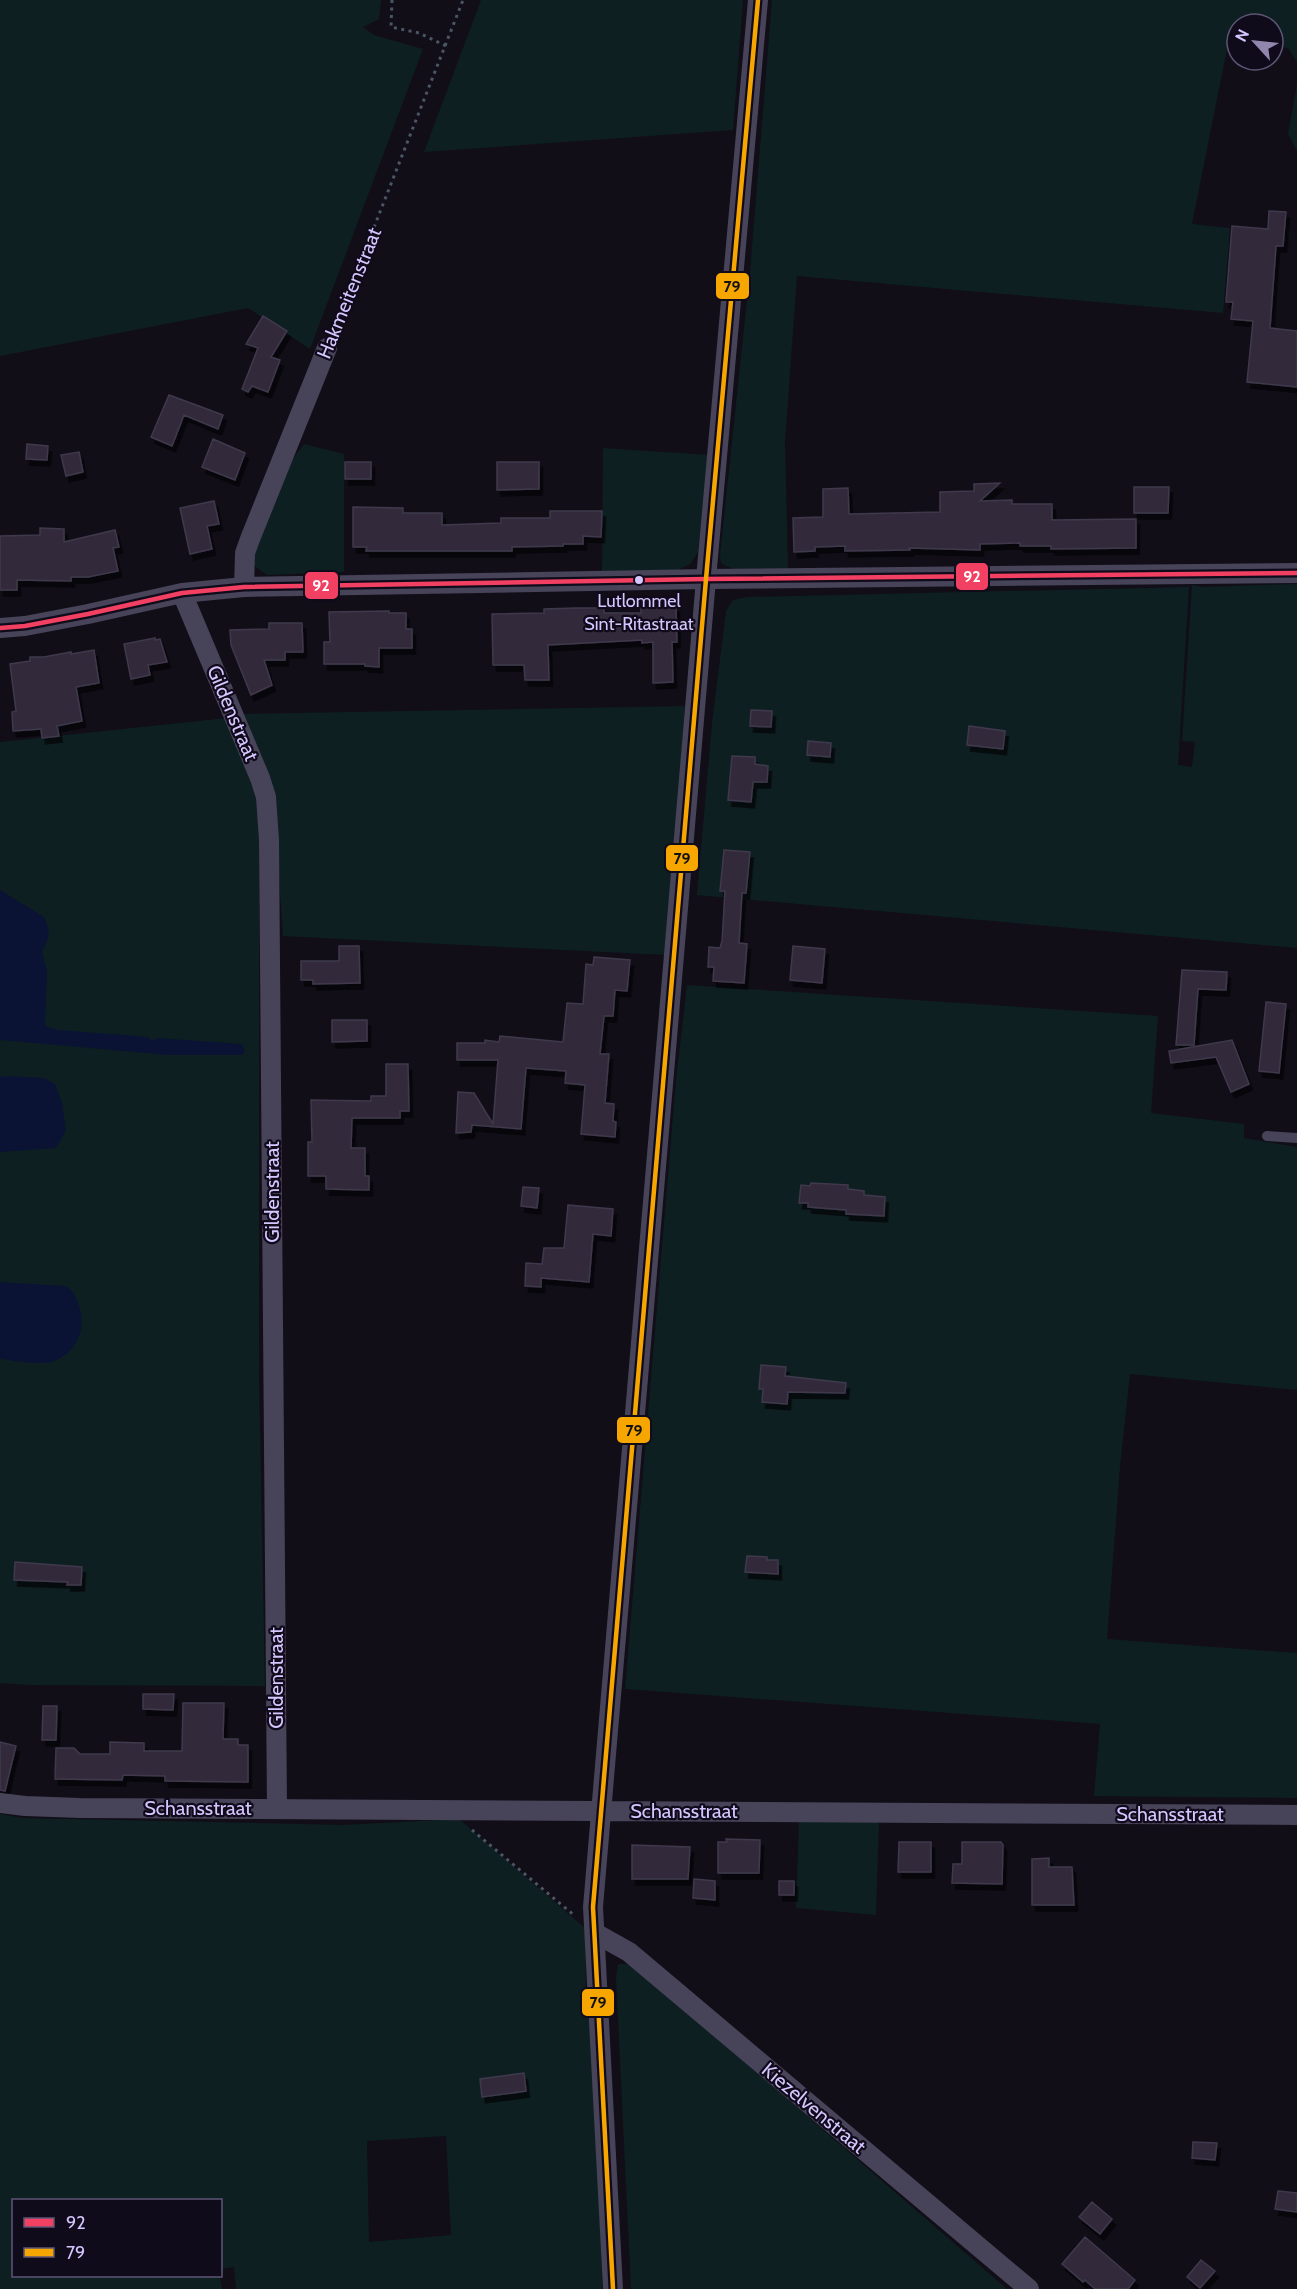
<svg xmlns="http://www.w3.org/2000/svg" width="1297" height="2289" font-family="Cabin,sans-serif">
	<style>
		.green { fill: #0e1f22; fill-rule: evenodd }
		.water { fill: #0a1333 }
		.building { fill: #302b3b; stroke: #3f384c; stroke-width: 1.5; filter: url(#shadow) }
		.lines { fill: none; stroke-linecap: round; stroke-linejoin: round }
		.path { stroke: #4b5664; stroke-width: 3; stroke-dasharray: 3 4.5; stroke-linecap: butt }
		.lane { stroke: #474359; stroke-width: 10 }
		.street { stroke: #474359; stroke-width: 20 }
		.bus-1-casing { stroke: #100b1b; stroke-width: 9 }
		.bus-2-casing { stroke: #100b1b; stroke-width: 9 }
		.bus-1 { stroke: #f24062; stroke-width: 4.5 }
		.bus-2 { stroke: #f7a600; stroke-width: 4.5 }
		.bus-dot { fill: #d4c6fe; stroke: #100b1b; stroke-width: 2 }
		.labels { text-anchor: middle; stroke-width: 4.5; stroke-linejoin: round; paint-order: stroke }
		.bus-label { font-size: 18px; fill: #d4c6fe; stroke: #100b1b }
		.street-label { font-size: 20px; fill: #d4c6fe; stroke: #100b1b }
		.line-badge { stroke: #100b1b; stroke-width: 2 }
		.badge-label { font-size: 16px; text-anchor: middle; font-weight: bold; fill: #fff }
		.pale-badge-label { font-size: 16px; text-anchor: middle; font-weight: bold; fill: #111 }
	</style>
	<defs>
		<filter id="shadow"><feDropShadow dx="3.5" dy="6" stdDeviation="0" flood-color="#0009"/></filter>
	</defs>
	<rect width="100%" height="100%" fill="#110e18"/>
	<!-- green -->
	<path class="green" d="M0 0H381L379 19 363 27 374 35 423 49 310 349 248 308 0 356Z
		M481 0H743L733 130 424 152Z
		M772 0H1297V62L1288 48 1273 46V24H1237V40L1229 39 1192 224 1230 228 1223 313 797 276 785 441 788 569C767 570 738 575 721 563L720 555 750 272Z
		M1297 84V151L1288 134Z
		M304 444 344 454V572L267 575 252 564 256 535 291 461Z
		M603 448 709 455 698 552 690 564 678 570 602 571Z
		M1297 584V948L697 895 712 723 726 611 733 600 747 597 1189 587 1178 765 1192 767 1195 742 1182 741 1192 585 1203 587Z
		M685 706 667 955 283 936 273 787 242 714Z
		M227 718 245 762 259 806V1376L265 1686 29 1685 0 1683V742Z
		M687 985 1158 1016 1151 1113 1244 1124V1138L1297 1147V1390L1130 1374 1120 1467 1107 1639 1297 1653V1798L1094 1796 1100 1724 625 1689 676 1080Z
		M0 1814 22 1818 342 1825 459 1819 585 1928 586 1994 597 2091 602 2289H236L234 2267 221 2269 220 2200H14V2276H220L222 2289H0ZM446 2136 451 2235 369 2242 367 2141Z
		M799 1820H879L876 1915 796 1908Z
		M618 1964H626L640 1971 1007 2289H631L616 1977Z"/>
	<!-- water -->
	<path class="water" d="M0 890 44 917C51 932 50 938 42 951L47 972 45 1026 59 1030 149 1037 151 1041 158 1038 242 1044 245 1051 242 1055H168L0 1040Z
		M8 1076 44 1078 55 1084 62 1103 66 1130 56 1148 0 1152V1077Z
		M0 1282 65 1286C74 1290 75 1295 78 1303 88 1327 77 1355 51 1362 36 1365 16 1361 0 1359Z"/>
	<!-- building -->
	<path class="building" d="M1269 211 1286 212 1283 246H1276L1270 328 1297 331V387L1247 382 1253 321 1231 319 1233 302H1226L1232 226 1268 229Z
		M263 316 287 331 271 357 280 360 268 392 252 386 248 392 242 389 258 348 246 344Z
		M169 395 223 415 218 429 184 415 172 446 151 437Z
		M213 439 245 453 235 480 202 467Z
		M27 444 48 446 47 460 26 459Z
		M79 452 83 472 66 476 61 455Z
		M345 462H371V479H345Z
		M497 462H539V489L497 490Z
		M1000 483 980 501 1012 500V504H1052V520L1136 519V548L1051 549V546H1020V543L980 544V550L909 548 910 550 845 551V546L815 547V551L794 552 793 518 823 517V489L848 488 849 514 940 512V492L974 491V484Z
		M1134 487H1169L1168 513H1134Z
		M214 501 219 524 207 526 212 549 190 554 180 508Z
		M353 507 403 508V513H442V525L501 523V518H550V511H602L601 537 583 536V544H563V546L512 547V551H366L367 547H353Z
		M40 528 64 529V542L115 530 119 547 113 548 118 571 88 577H71V581L17 580V590H0V536L40 535Z
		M676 606 677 642H672L673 682 653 683V642L642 643V640L548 645 549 680H525L524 665H493L492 614 544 613V609L576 608H604V613H641V607Z
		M389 611V613H406V629H412V648H379V667L365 666V664H324V642H330L329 612Z
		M269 623H302L303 652H285V660H264L272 685 251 695 231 645 230 630 269 629Z
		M155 638V640L160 639 167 662 148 665 150 675 131 679 124 644Z
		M94 650 99 683 76 687 82 721 57 726 59 736 42 738 41 729 13 731 12 712 16 711 10 664 30 661V657H44L71 652V654Z
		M751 710 772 711 771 727 750 726Z
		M969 726 1005 731 1003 749 967 745Z
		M808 741 831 743 830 757 807 755Z
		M732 756 755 757V764L768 766 767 782H753L751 802 728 800Z
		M724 850 750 852 746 893H742L739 943 747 944 744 983 713 981 714 967H708L709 947 720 948 722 941 725 891H720Z
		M339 946H359L360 983 313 984V980H301V961H339Z
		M793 946 825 949 822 983 790 980Z
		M594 957 630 960 627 991 615 990 613 1016H604L600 1054H609L605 1103 614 1104 613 1121 616 1122 615 1137 581 1134 585 1085 565 1083 566 1071 526 1068 521 1129 472 1125 471 1132 456 1133 458 1092 474 1093 493 1124 498 1060H457V1043H485V1040L499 1042 500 1036 563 1042 567 1003 583 1004 586 964 593 965Z
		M1182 970 1227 972 1226 990 1198 989 1194 1045H1176Z
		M1266 1002 1286 1004 1279 1073 1259 1071Z
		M332 1020H367V1041L332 1042Z
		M1232 1040 1249 1084 1231 1092 1216 1057 1171 1063 1169 1051Z
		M386 1064H408L409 1111H400V1118H352L351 1148H365V1176H369V1190L326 1189V1176H308V1142H312L311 1100 371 1101V1096H386Z
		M811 1183 848 1185V1189L864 1191V1195L885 1197 884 1216 846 1214V1210L808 1207V1203H799L801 1185 810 1186Z
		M523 1187 539 1188 537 1208 521 1206Z
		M568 1205 613 1209 611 1236 593 1234 589 1282 541 1278V1287L525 1286 526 1263 542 1264 544 1248H564Z
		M761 1365 786 1367 785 1376 846 1383 845 1393 788 1392 787 1404 762 1402 763 1389H759Z
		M747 1556 767 1557V1560H778V1574L745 1572Z
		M15 1562 82 1567 81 1585H67L68 1582 14 1580Z
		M143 1694H174L173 1710 143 1709Z
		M183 1703H224L223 1739H238V1745H248V1782L165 1781V1776L123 1775 122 1780 55 1779 56 1748H74L80 1754H110V1742L144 1743V1751H182Z
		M43 1706H57L56 1740H42Z
		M0 1742 16 1746 5 1791 0 1790Z
		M726 1839 760 1840 759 1873H718V1842H727Z
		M899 1842H931V1872H898Z
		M962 1842H1001L1003 1845 1002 1884 952 1883 953 1864H962Z
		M632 1845 690 1847 688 1879H632Z
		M1049 1858V1867H1072L1074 1905H1032V1859Z
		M694 1879 715 1881V1900L693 1898Z
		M779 1881H794V1895H779Z
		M524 2073 526 2091 482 2097 480 2079Z
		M1193 2142 1217 2143 1215 2160 1192 2158Z
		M1278 2191 1297 2193V2212L1275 2209Z
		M1092 2202 1112 2219 1100 2234 1079 2217Z
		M1085 2237 1135 2280 1128 2289H1095L1085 2280 1083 2282 1062 2264Z
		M1201 2260 1215 2271 1200 2288 1187 2277Z"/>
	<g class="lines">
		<!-- path -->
		<path class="path" d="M392 0 391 27 419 33 446 46
			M333 332 463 0
			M472 1830 575 1916"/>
		<!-- lane -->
		<path class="lane" d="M1267 1136 1297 1138"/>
		<!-- street -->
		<path class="street" d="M244 587 245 553 250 539 327 348
			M182 593 260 778 266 797 269 840 277 1809
			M0 628 25 626 88 614 182 593 244 587 706 579 1297 573
			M0 1803 25 1806 80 1808 1297 1815
			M595 1933 629 1952 1029 2289
			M613 2289 593 1907 706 579 758 0"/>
		<defs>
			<path id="bus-1" d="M0 628 25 626 88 614 182 593 244 587 706 579 1297 573"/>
			<path id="bus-2" d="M613 2289 593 1907 706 579 758 0"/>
		</defs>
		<!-- bus-1 casing -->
		<use href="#bus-1" class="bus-1-casing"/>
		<!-- bus-2 casing -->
		<use href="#bus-2" class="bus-2-casing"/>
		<!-- bus-1 -->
		<use href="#bus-1" class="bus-1"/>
		<!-- bus-2 -->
		<use href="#bus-2" class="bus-2"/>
	</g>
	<!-- markers -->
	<circle class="bus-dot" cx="639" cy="580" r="5"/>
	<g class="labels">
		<!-- bus labels -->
		<g class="bus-label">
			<text x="639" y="607">Lutlommel<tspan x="639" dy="23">Sint-Ritastraat</tspan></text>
		</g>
		<!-- street labels -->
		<g class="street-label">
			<text transform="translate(349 293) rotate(-68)" y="7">Hakmeitenstraat</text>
			<text transform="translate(233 713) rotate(67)" y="7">Gildenstraat</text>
			<text transform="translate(272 1192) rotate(-90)" y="7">Gildenstraat</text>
			<text transform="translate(276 1678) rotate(-90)" y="7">Gildenstraat</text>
			<text x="198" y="1815">Schansstraat</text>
			<text x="684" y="1818">Schansstraat</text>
			<text x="1170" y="1821">Schansstraat</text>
			<text transform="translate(814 2108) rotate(40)" y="7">Kiezelvenstraat</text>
		</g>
	</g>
	<g class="line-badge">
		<rect x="715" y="272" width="35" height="28" rx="6" fill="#f7a600"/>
		<rect x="955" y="562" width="34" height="29" rx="6" fill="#f24062"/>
		<rect x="304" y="571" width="35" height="29" rx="6" fill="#f24062"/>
		<rect x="665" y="844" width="34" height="28" rx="6" fill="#f7a600"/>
		<rect x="616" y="1416" width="35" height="28" rx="6" fill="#f7a600"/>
		<rect x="581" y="1988" width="34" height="29" rx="6" fill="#f7a600"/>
	</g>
	<g class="badge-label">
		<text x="972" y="582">92</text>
		<text x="321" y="591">92</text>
	</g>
	<g class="pale-badge-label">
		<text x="732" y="292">79</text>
		<text x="682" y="864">79</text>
		<text x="634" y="1436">79</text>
		<text x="598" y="2008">79</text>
	</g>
	<!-- legend -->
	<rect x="12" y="2199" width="210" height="78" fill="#100b1b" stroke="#5e5676" stroke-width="1.5"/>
	<rect x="24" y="2218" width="30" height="9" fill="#f24062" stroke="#5e5676" stroke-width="1.5"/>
	<text x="66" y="2229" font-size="18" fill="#d4c6fe">92</text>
	<rect x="24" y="2248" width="30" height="9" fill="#f7a600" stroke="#5e5676" stroke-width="1.5"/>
	<text x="66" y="2259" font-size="18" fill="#d4c6fe">79</text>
	<!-- north arrow -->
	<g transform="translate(1255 42) rotate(297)"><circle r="28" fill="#100b1b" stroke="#5e5676" stroke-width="1.5"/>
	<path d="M0-4.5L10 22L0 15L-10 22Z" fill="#9086ae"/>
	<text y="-9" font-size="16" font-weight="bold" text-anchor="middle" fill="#d4c6fe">N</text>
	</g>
</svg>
